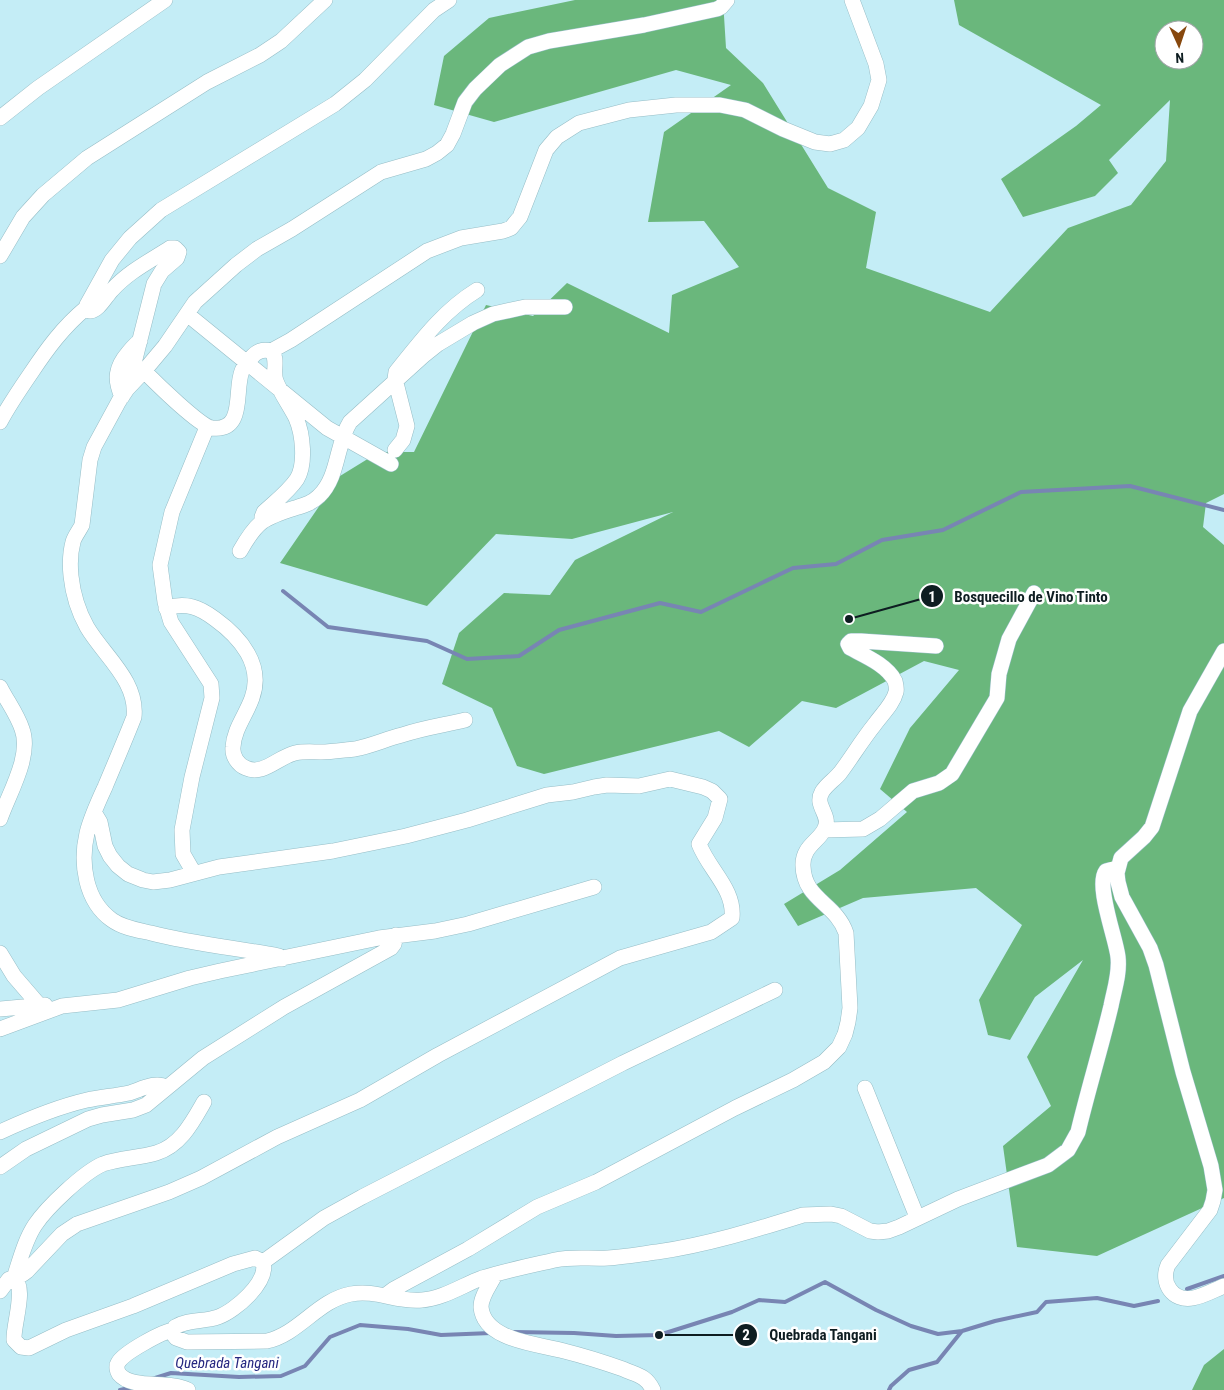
<svg xmlns="http://www.w3.org/2000/svg" width="1224" height="1390" font-family="'Roboto Condensed',sans-serif">
  <rect width="100%" height="100%" fill="#c4edf6"/>
  <!-- forest -->
  <path fill="#6ab77c" fill-rule="evenodd" d="M575 0H723L726 48 763 83 828 188 876 212 866 268 990 312 1068 228 1131 205 1166 161 1170 100 1109 160 1118 173 1095 196 1023 217 1001 179 1076 126 1101 105 959 25 954 0H1224V494L1206 503 1203 527 1224 545V1198L1097 1256 1017 1247 1003 1146 1051 1106 1027 1057 1083 960 1035 997 1010 1040 988 1035 979 1000 1022 925 976 888 863 898 798 926 784 904 840 870 907 812 880 789 910 728 959 670 924 661 836 708 802 701 749 747 719 731 544 774 517 766 492 708 442 684 459 633 504 593 550 595 575 560 673 512 572 539 496 534 427 606 280 563 340 476 379 452H414L486 305 533 316 567 283 669 333 672 295 739 267 704 221 648 222 664 132 731 85 676 70 494 122 434 105 444 56 489 18ZM1164 30H1194V60H1164Z
    M1224 1349V1390H1192L1204 1365Z"/>
  <g fill="none" stroke-linecap="round" stroke-linejoin="round">
    <!-- stream -->
    <path stroke="#7885b3" stroke-width="4" d="M283 591 328 627 427 641 467 659 519 656 559 630 660 603 701 612 793 568 836 564 882 540 943 530 1021 492 1130 486 1224 510
      M1187 1289 1224 1276
      M513 1332 574 1333 616 1336 659 1335 732 1312 759 1300 785 1302 825 1282 876 1310 911 1326 938 1334 962 1331 995 1321 1037 1312 1046 1302 1097 1298 1134 1306 1158 1301
      M152 1379 171 1373 239 1377 281 1376 305 1366 330 1337 360 1325 408 1329 441 1335 491 1333
      M120 1390 133 1387
      M889 1390 891 1386 909 1370 937 1362 962 1331"/>
    <!-- minor casing -->
    <g stroke="#96bdc6" stroke-width="16">
      <path id="minor" d="M0 118 38 88 165 0
        M0 256 23 217 43 195 87 158 207 82 260 55 281 41 325 0
        M187 314 327 428 391 464
        M144 371C156 383 200 426 212 428 246 432 234 390 242 371 244 366 247 362 251 358 257 351 262 349 271 351L291 340 427 251 461 238 503 231 511 228 520 217 546 150 557 137 579 123 629 110 676 105H720L745 110 783 129 815 142 830 144 844 140 858 128 871 106 879 80 876 64 852 0
        M132 384 131 375 154 284 162 271 177 258 179 252 175 248H170C150 261 128 272 112 290 105 297 99 310 90 311L86 308 87 305 112 260 130 238 161 210 335 104 365 80 434 10 449 0
        M122 397C114 379 116 367 128 353 132 348 135 344 140 341
        M0 422C9 405 20 389 31 373 47 349 63 327 86 308
        M395 450 403 440 407 426 395 379 396 372C421 341 443 311 477 290
        M262 517 264 512C275 502 288 492 297 479 306 464 303 434 296 418 290 406 281 394 276 381 272 371 279 359 271 351
        M240 551C257 521 263 518 295 508 305 505 312 503 319 496 339 477 336 444 350 422L423 356 438 344 473 323 493 314 525 307H565
        M166 608C186 602 199 607 215 619 240 637 264 665 252 698 246 715 234 729 233 747 232 756 238 765 246 768 263 776 278 757 295 753 304 751 312 752 321 752 332 752 344 750 355 749 371 746 386 739 402 735 422 728 444 725 465 720
        M1224 651 1190 711 1152 827 1144 837 1121 858 1117 873 1118 882 1122 897 1150 948 1156 965 1183 1072 1211 1166 1215 1190 1213 1201 1210 1210 1168 1265C1160 1283 1173 1302 1193 1298 1204 1296 1214 1290 1224 1286
        M0 687C7 701 17 714 22 729 32 756 9 793 0 819
        M824 830 863 829 880 819 913 791 939 783 952 774 997 698 999 674 1009 639 1034 593
        M194 873 183 854 182 830 192 777 212 698 211 684 171 622 165 602 160 565 172 512 207 427
        M0 953 14 976 39 1005
        M282 959 279 956C237 948 193 944 151 933 138 930 123 928 112 920 85 901 80 863 87 833 91 817 98 802 105 787 115 763 125 740 134 717 138 681 104 656 87 627 78 611 73 595 71 576 70 566 70 553 73 542 74 537 79 531 82 525L90 460 94 447 119 401 127 389 144 371 165 346 195 302 236 265 257 249 292 229 381 172 426 159 437 153 447 145 453 134 465 102 475 89 500 65 528 47 549 41 644 25 717 9 721 7 727 0
        M0 1009 45 1005
        M0 1029 62 1006 118 1000 190 978 220 971 379 938 435 931 468 924 594 887
        M865 1088 917 1217
        M0 1132C28 1119 57 1107 87 1100 101 1097 115 1096 129 1093 140 1090 155 1081 166 1087
        M0 1167 26 1149 88 1119 102 1115 133 1110 146 1105 203 1058 284 1007 391 948 394 944 396 935
        M263 1262 324 1218 362 1197 623 1063 775 990
        M16 1272 23 1274 27 1271 62 1234 77 1224 169 1192 201 1178 277 1137 360 1100 438 1055 620 958 711 932 732 918C735 889 709 870 699 844L715 818 720 799 712 791 703 787 670 779 639 786 607 785 594 787 573 792 547 795 467 820 406 836 333 851 219 867 170 880 153 882 143 880 128 874 118 866 110 856 105 846 100 822 94 812
        M495 1275C490 1285 481 1296 481 1307 484 1341 539 1344 564 1351 584 1356 603 1362 623 1369 636 1375 646 1375 653 1390
        M14 1278C20 1260 25 1240 35 1225 47 1207 84 1172 103 1164 120 1158 139 1158 156 1153 180 1146 192 1123 204 1102
        M0 1291 9 1279 14 1278C27 1287 13 1325 14 1340L21 1347 29 1348 66 1330 133 1306 233 1264 255 1258 263 1262C269 1282 235 1311 218 1317 204 1322 188 1319 175 1327L173 1334 176 1338 187 1342 267 1341C299 1334 318 1300 351 1294 376 1289 398 1303 422 1300 442 1299 463 1285 482 1278 504 1271 533 1265 555 1260 573 1256 590 1259 608 1258 624 1257 641 1254 657 1252 706 1245 755 1230 803 1215L831 1214 841 1216 870 1231 878 1232 888 1231 899 1227 958 1199 1048 1165 1068 1150 1078 1132C1088 1090 1101 1048 1111 1006 1114 990 1120 974 1118 957 1116 938 1095 885 1106 871L1117 868
        M386 1295 394 1289 468 1249 537 1207 596 1182 735 1108 793 1080 824 1062 839 1047 845 1034 848 1022 850 1008 846 933C836 903 804 900 803 866 802 846 820 841 825 828 831 814 814 806 822 792 826 785 834 780 840 773 852 757 862 740 875 724 882 714 893 704 896 692 897 689 896 685 895 681 887 665 865 656 850 648L848 644 851 641H861L936 646
        M174 1330C163 1331 123 1353 118 1363 116 1366 117 1371 119 1374 132 1390 169 1380 188 1390"/>
    </g>
    <!-- minor -->
    <use href="#minor" stroke="#fff" stroke-width="15"/>
  </g>
  <g text-anchor="middle" stroke-width="5" stroke-linejoin="round" paint-order="stroke">
    <!-- water labels -->
    <g font-size="15" font-style="italic" fill="#262780" stroke="#fff">
      <text x="227" y="1368">Quebrada Tangani</text>
    </g>
  </g>
  <!-- callouts -->
  <path fill="none" stroke="#0e1d21" stroke-width="2" d="M849 619L932 596M659 1335L746 1335"/>
  <g fill="#0e1d21" stroke="#fff" stroke-width="2">
    <circle cx="849" cy="619" r="5"/>
    <circle cx="659" cy="1335" r="5"/>
    <circle cx="932" cy="596" r="12"/>
    <circle cx="746" cy="1335" r="12"/>
  </g>
  <g font-size="15" text-anchor="middle" font-weight="bold" fill="#fff">
    <text x="932" y="602">1</text>
    <text x="746" y="1340">2</text>
  </g>
  <g font-size="15" text-anchor="middle" font-weight="bold" fill="#0e1d21" stroke="#fff" stroke-width="5" stroke-linejoin="round" paint-order="stroke">
    <text x="1031" y="602">Bosquecillo de Vino Tinto</text>
    <text x="823" y="1340">Quebrada Tangani</text>
  </g>
  <!-- north arrow -->
  <g transform="translate(1179 45) rotate(177)"><circle r="24" fill="#ffffff" stroke="#9fa5a6"/>
  <path d="M0-4L9 19L0 12L-9 19Z" fill="#87480e"/>
  <text y="-8" font-size="14" font-weight="bold" text-anchor="middle" fill="#0e1d21">N</text>
  </g>
</svg>
